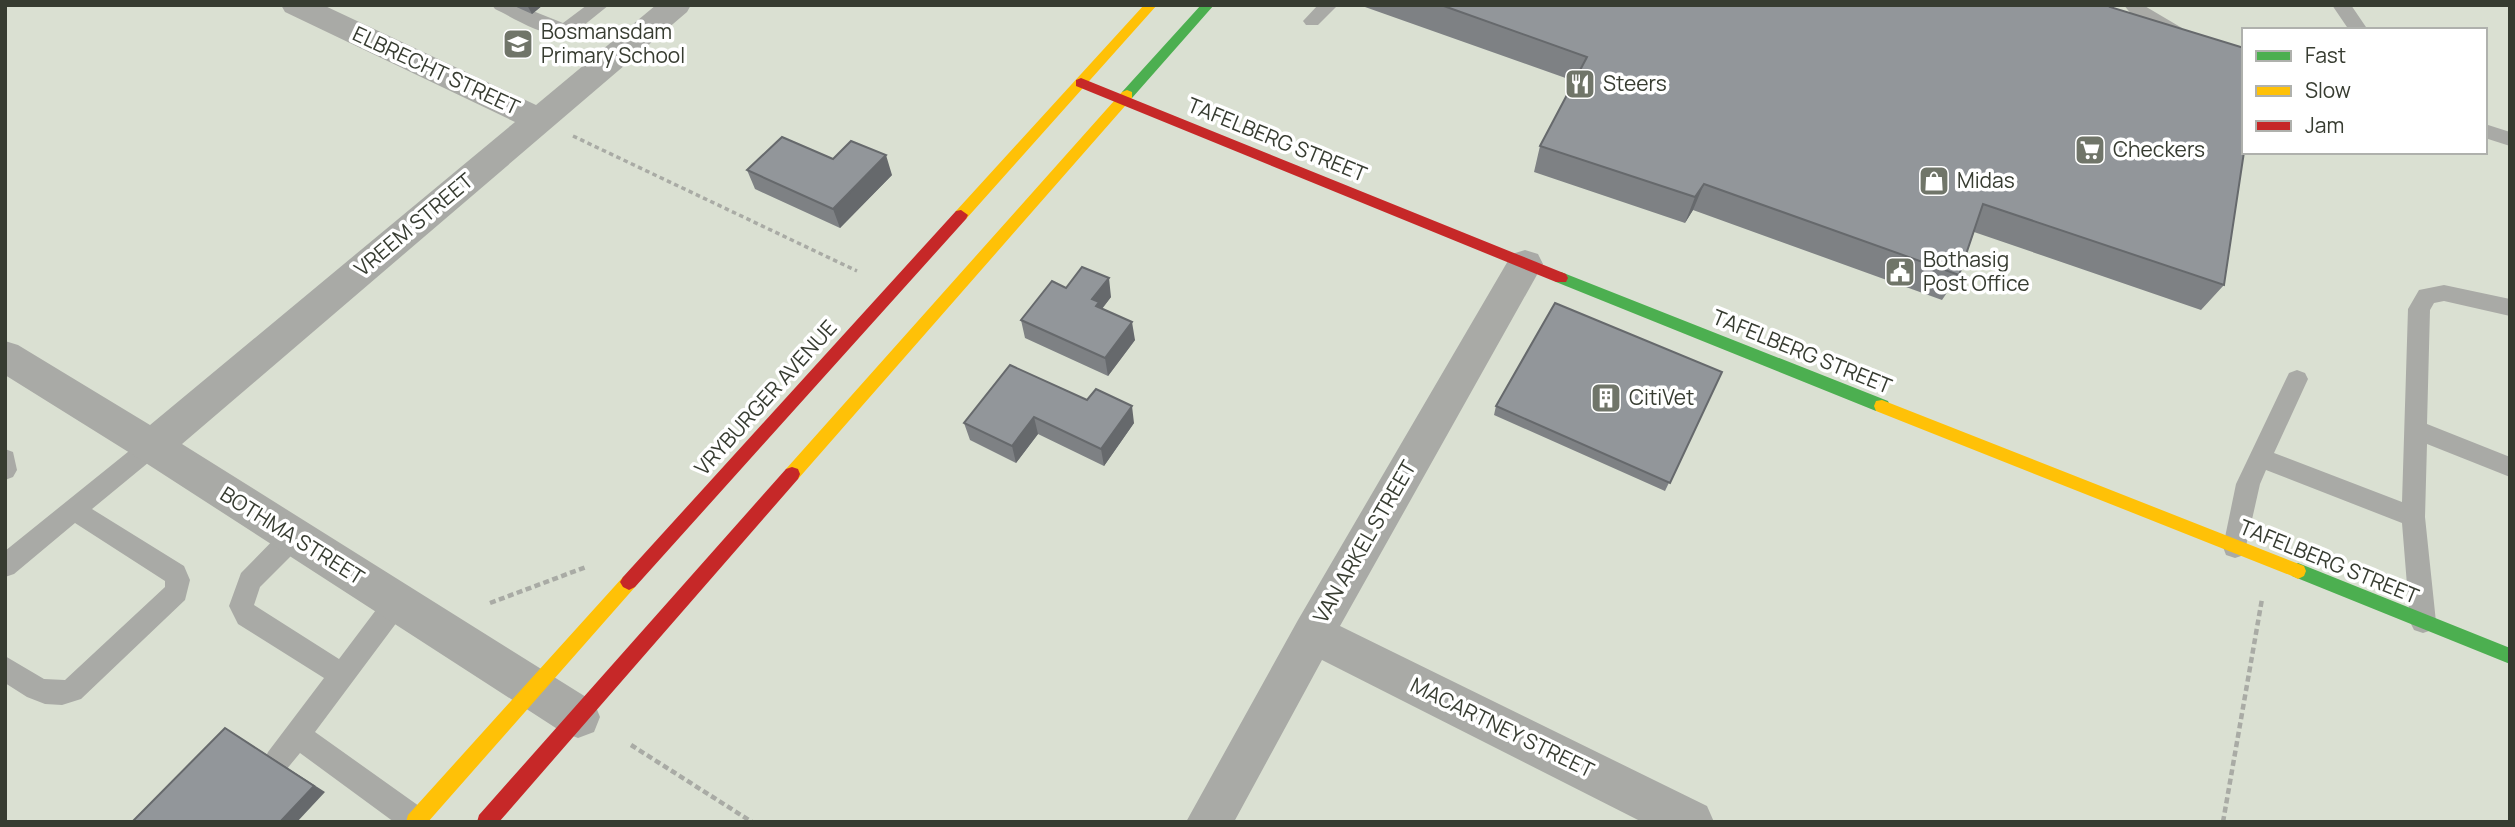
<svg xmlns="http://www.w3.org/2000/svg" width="2515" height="827" font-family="Manrope,sans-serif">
  <rect width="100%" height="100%" fill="#dae0d2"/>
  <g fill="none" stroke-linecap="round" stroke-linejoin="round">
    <!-- path-far1 -->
    <path stroke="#a9aba5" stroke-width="3.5" stroke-dasharray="4.5 3.5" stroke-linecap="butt" d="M573 136 857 271"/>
    <!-- path -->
    <path stroke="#a9aba5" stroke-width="4.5" stroke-dasharray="6 3.5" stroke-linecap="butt" d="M490 603 586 567
      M631 745 752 822
      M2223 822 2262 599"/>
    <!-- lane -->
    <path fill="#a9aaa6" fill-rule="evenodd" d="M492 5H518L563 23 587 5H609L573 34C549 41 516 19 495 9Z
      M1318 5H1338L1318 25H1306L1303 21Z
      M2124 5H2143L2182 28 2184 32 2182 36C2164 41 2134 20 2124 5Z
      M2332 5H2351L2368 30H2349Z
      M2485 124 2510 132V146L2485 138Z
      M2444 285 2510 299V316L2444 301 2434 303 2430 310 2427 424 2510 457V477L2427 444 2425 517 2436 622 2432 630 2423 633 2414 630 2410 622 2402 523 2266 470 2260 484 2244 555 2235 558 2226 555 2223 547 2236 484 2289 373 2297 370 2305 373 2308 379 2274 453 2402 502 2408 309 2419 290Z
      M152 436 160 439 164 446 160 453 92 509 184 566 190 580 185 600 81 699 62 705 45 704 27 697 5 683V656L44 679 65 680 165 587V581L75 523 14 574 5 577V551L144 439Z
      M5 449 13 452 17 470 13 477 5 480Z
      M293 526 302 529 305 537 302 545 260 587 254 605 339 659 388 594 397 591 406 594 409 602 406 610 315 732 426 811 429 822H394L300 753 286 770 277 774 268 770 264 761 268 752 324 678 238 624 229 606 241 573 284 529Z"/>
    <!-- street -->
    <path fill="#a9aaa6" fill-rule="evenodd" d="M281 5H323L536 105 656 5H691L687 12 182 444 594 702 600 717 594 732 578 738 562 732 138 458 5 375V341L18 345 150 425 515 122 285 12Z
      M1525 250 1538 254 1543 264 1340 626 1707 806 1714 822H1642L1322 660 1234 822H1186L1298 620 1512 254Z"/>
    <!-- fast -->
    <path fill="#4caf50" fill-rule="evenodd" d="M1201 5H1214L1132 98H1122V92Z
      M1561 272 1888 401 1890 406 1888 411H1876L1556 282 1554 278 1556 274Z
      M2298 563 2510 648V664L2292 576 2290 571 2292 566Z"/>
    <!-- slow -->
    <path fill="#ffc107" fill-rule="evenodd" d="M1144 5H1157L966 219H956L954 215 956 211Z
      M1127 90 1132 92V98L798 479 792 481 786 479 784 474 786 469 1122 92Z
      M1882 400 2304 566 2306 571 2304 576 2298 579 2292 576 1876 411 1874 406 1876 401Z
      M629 574 635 577 638 582 635 587 428 822H406L408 815 623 577Z"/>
    <!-- jam -->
    <path fill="#c62828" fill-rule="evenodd" d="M1081 78 1566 274 1568 278 1566 282H1556L1076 86V80Z
      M961 210 968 215 966 219 635 587 629 590 623 587 620 582 623 577 956 211Z
      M792 467 798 469 800 474 798 479 499 822H477L479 815 786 469Z"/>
  </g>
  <!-- wall -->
  <path fill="#7e8184" d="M512 5H543L532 14Z
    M1365 5H2111L2224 285 2201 310 1974 232 1959 275 1942 300 1693 210 1685 223 1534 172 1540 146 1574 81 1365 7Z
    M833 159 892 175 840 228 755 189 747 170Z
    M1066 288 1111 297 1102 309 1135 340 1108 376 1025 338 1021 320Z
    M1010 365 1134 423 1104 466 1038 434 1016 463 970 440 964 423Z
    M1722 372 1665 491 1494 415 1496 406Z"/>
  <!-- shaded-wall -->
  <path fill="#66696c" d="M527 5H543L532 14Z
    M886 155 892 175 840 228 833 209Z
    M1704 184 1693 210 1685 223 1695 197Z
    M1109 278 1111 297 1100 311 1099 324 1092 299Z
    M1132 322 1135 340 1108 376 1105 358Z
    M1132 406 1134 423 1104 466 1101 449Z
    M1034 417 1038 434 1016 463 1012 446Z
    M225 728 236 735 325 792 297 822H280Z"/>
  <!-- building -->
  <path fill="#92969a" stroke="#66696c" stroke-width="2" d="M1441 5H2111L2110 7 2244 48V152L2224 285 1983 204 1959 275 1704 184 1695 197 1540 146 1587 57Z
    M782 137 833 159 851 141 886 155 833 209 747 170Z
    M1082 267 1109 278 1092 299 1099 302 1096 306 1132 322 1105 358 1021 320 1052 281 1066 288Z
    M1555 303 1722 372 1670 483 1496 406Z
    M1010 365 1087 400 1096 389 1132 406 1101 449 1034 417 1012 446 964 423Z
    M225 728 314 786 280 822H132Z"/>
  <!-- icons -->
  <defs>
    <g id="school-square" transform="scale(1.575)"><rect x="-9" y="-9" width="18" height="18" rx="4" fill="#707569" stroke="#fff"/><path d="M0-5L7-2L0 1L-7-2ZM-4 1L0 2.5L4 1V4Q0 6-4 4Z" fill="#fff"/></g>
    <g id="restaurant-square" transform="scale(1.575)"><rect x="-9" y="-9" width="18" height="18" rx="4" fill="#707569" stroke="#fff"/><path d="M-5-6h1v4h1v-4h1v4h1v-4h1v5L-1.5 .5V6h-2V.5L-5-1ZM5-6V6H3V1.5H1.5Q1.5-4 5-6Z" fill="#fff"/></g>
    <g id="supermarket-square" transform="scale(1.575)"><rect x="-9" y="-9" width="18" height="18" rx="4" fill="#707569" stroke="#fff"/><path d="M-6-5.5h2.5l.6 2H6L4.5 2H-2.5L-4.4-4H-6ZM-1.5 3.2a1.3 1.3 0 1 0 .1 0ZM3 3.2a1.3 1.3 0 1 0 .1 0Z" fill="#fff"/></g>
    <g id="shop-square" transform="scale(1.575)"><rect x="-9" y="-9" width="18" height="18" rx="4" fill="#707569" stroke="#fff"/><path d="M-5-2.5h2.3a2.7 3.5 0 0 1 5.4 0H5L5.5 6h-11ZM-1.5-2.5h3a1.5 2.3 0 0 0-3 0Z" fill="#fff"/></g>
    <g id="civic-square" transform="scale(1.575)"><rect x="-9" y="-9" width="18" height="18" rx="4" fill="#707569" stroke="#fff"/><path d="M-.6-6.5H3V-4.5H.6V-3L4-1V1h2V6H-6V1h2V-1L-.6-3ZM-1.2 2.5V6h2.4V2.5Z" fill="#fff"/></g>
    <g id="building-square" transform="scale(1.575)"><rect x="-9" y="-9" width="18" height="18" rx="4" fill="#707569" stroke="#fff"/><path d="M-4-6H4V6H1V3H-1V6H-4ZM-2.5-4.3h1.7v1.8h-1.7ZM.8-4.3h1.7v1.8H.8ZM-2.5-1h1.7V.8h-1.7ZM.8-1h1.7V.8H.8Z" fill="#fff"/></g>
  </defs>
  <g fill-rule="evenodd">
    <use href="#school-square" x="518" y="44"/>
    <use href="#restaurant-square" x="1580" y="84"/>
    <use href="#supermarket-square" x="2090" y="150"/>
    <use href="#shop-square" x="1934" y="181"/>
    <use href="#civic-square" x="1900" y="272"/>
    <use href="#building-square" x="1606" y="398"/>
  </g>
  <g text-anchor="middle" stroke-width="7" stroke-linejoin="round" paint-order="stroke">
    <!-- poi labels -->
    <g font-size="21" fill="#373c31" stroke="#fff" text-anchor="start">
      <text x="541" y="39">Bosmansdam<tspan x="541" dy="24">Primary School</tspan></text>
      <text x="1603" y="91">Steers</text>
      <text x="2113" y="157">Checkers</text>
      <text x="1957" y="188">Midas</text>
      <text x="1923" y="267">Bothasig<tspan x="1923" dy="24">Post Office</tspan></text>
      <text x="1629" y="405">CitiVet</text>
    </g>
    <!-- street labels -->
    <g font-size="21" fill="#373c31" stroke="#fff">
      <text transform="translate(436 71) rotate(25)" y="7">ELBRECHT STREET</text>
      <text transform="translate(1277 140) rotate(22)" y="7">TAFELBERG STREET</text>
      <text transform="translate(414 225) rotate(-40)" y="7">VREEM STREET</text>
      <text transform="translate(1802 352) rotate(22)" y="7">TAFELBERG STREET</text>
      <text transform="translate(766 398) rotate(-48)" y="7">VRYBURGER AVENUE</text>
      <text transform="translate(292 536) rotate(32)" y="7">BOTHMA STREET</text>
      <text transform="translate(1365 542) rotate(-60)" y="7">VAN ARKEL STREET</text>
      <text transform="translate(2329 562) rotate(22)" y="7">TAFELBERG STREET</text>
      <text transform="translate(1502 728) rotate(26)" y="7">MACARTNEY STREET</text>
    </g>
  </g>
  <!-- border -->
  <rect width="2515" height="827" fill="none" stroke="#373c31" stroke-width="14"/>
  <!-- legend -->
  <rect x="2242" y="28" width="245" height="126" fill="#ffffff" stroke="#afb1ad" stroke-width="2"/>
  <rect x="2256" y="51" width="35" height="10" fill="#4caf50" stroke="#afb1ad" stroke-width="2"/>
  <text x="2305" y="63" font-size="21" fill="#373c31">Fast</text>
  <rect x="2256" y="86" width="35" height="10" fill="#ffc107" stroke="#afb1ad" stroke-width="2"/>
  <text x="2305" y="98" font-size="21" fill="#373c31">Slow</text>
  <rect x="2256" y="121" width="35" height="10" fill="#c62828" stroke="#afb1ad" stroke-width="2"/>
  <text x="2305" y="133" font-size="21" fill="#373c31">Jam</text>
</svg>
